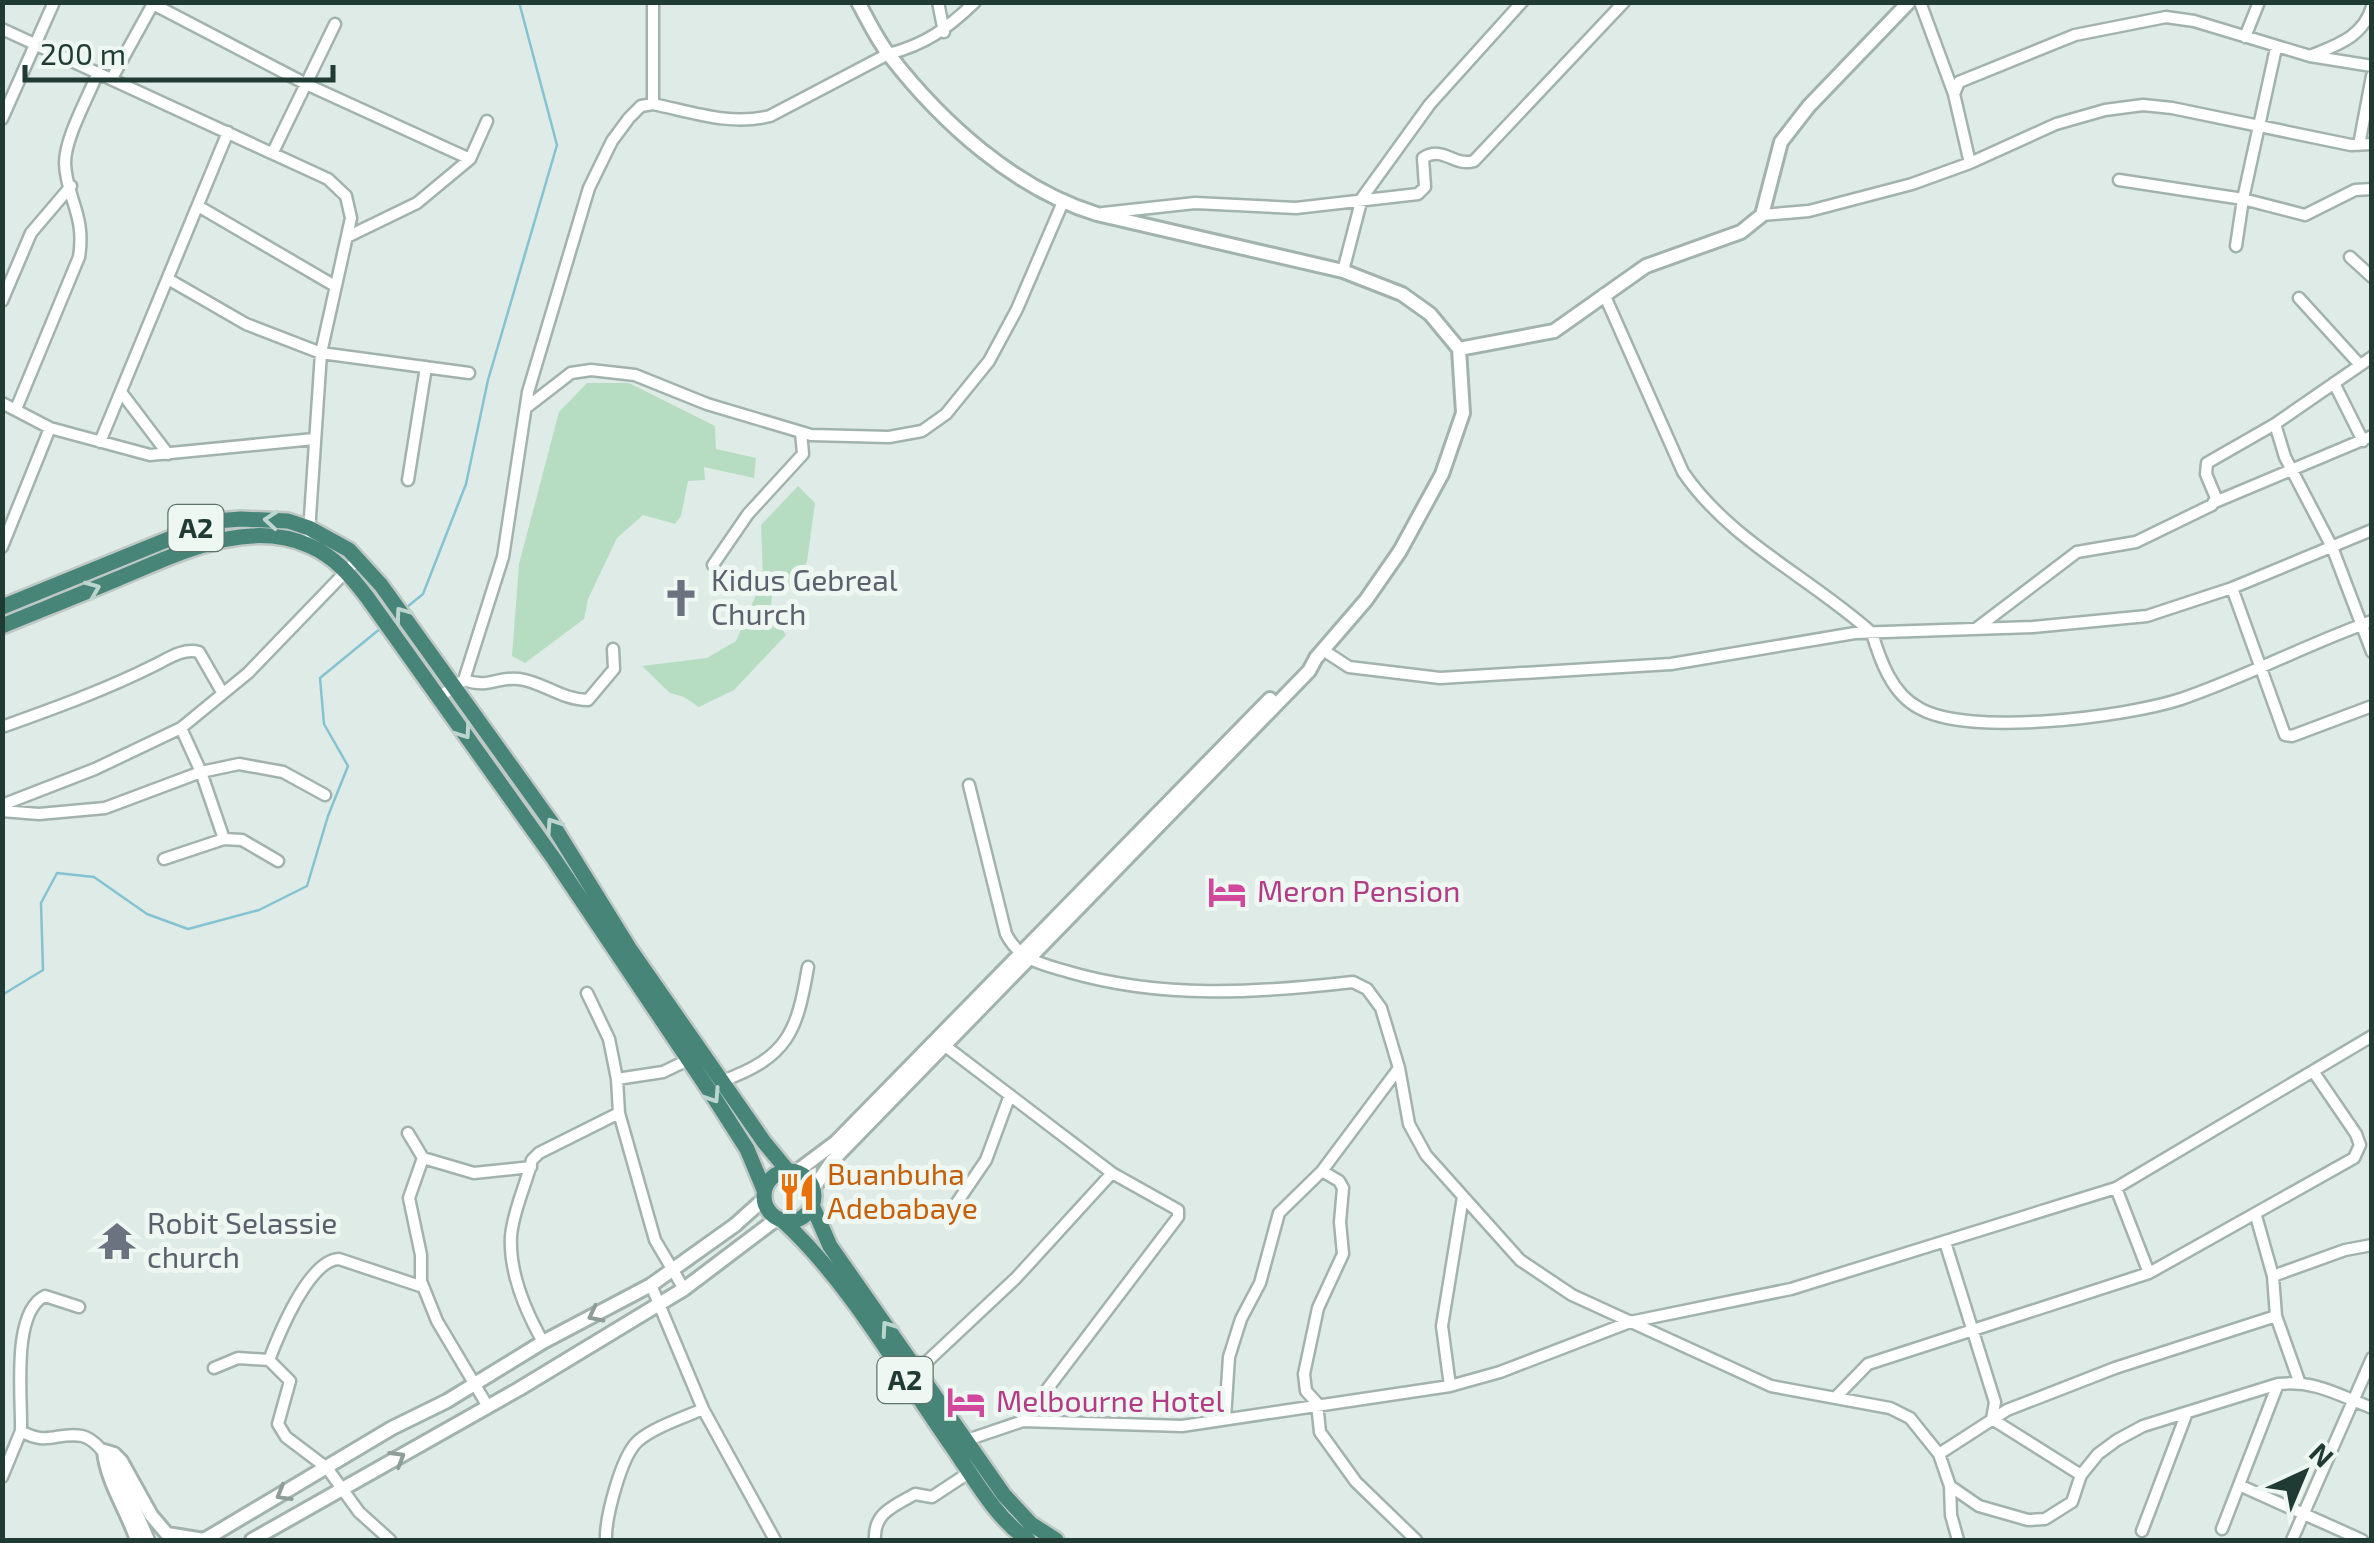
<svg xmlns="http://www.w3.org/2000/svg" width="2374" height="1543" font-family="'Exo 2',sans-serif">
  <rect width="100%" height="100%" fill="#dfebe6"/>
  <!-- green -->
  <path fill="#b6ddc2" d="M587 383H629L715 426 716 449 756 458 754 478 704 467 705 480 688 481 681 516 675 524 643 515 617 538 588 599 584 619 525 663 512 656 519 564 559 412Z
    M798 486 815 503 807 562 789 587 773 588 770 612 786 635 734 690 699 707 684 697 670 693 642 666 707 658 736 641 763 579 761 525Z"/>
  <g fill="none" stroke-linecap="round" stroke-linejoin="round">
    <!-- stream -->
    <path stroke="#84c3d2" stroke-width="2.5" d="M407 607 423 594 466 484 488 380 557 145 519 2
      M2 995 43 970 41 903 57 873 94 877 147 914 188 929 259 910 307 886 328 816 348 766 324 724 320 678 381 628"/>
    <!-- minor casing -->
    <g stroke="#a2b3ad" stroke-width="15">
      <path id="minor" d="M938 2 944 32
        M1920 2 1954 94 1970 163
        M153 4 308 85 470 159
        M2 29 328 179 346 196 351 218 321 353 309 532
        M2245 37 2259 2
        M2310 56C2337 45 2363 37 2372 7
        M112 78 154 2
        M1954 94 1959 82 2075 35 2166 17 2194 21 2310 56 2372 66
        M653 104V2
        M2 119 54 2
        M2359 145 2372 76
        M273 152 335 24
        M2119 180 2243 199 2305 215 2355 190 2372 189
        M198 206 335 286
        M1103 213 1195 203 1296 208 1418 194 1425 187 1423 158C1443 145 1454 167 1474 161L1624 2
        M1762 215 1809 211 1912 184 1970 163 2056 124 2105 110 2143 105 2172 108 2351 145 2372 144
        M347 237 417 203 470 159 487 121
        M2236 246 2243 199 2276 48
        M2350 257 2372 277
        M1343 271 1362 198 1430 104 1522 2
        M168 279 246 324 321 353 469 373
        M1604 294 1683 472C1730 541 1811 578 1872 633 1880 660 1892 694 1919 708 1968 737 2126 717 2181 699 2246 677 2307 644 2372 621
        M2299 298 2360 365
        M2 301 31 233 71 186
        M2372 357 2275 424 2285 457 2332 547 2372 652
        M2334 383 2363 441
        M121 392 168 454
        M2 403 50 428 150 455 314 439
        M527 407 571 373 591 370 635 375 707 404 811 435 889 437 922 431 946 414 989 361 1017 309 1063 202
        M16 409 79 257C86 214 66 198 65 163 65 137 89 96 98 72
        M100 442 228 132
        M408 480 426 367
        M2215 502 2372 436
        M2 547 50 428
        M713 565 748 514 803 454 801 432
        M2232 588 2285 735 2292 736 2372 706
        M1977 628 2077 552 2136 542 2212 505 2216 498 2206 474 2207 463 2275 424
        M1323 650 1349 667 1440 678 1671 664 1855 633 2033 627 2147 616 2232 588 2372 530
        M464 680C490 689 497 676 519 679 543 682 562 700 588 700L614 669 613 649
        M439 697 464 680 503 557 528 392 589 188 612 141 629 118 641 106 653 104C692 112 730 126 770 116L888 54C925 45 948 28 975 2
        M2 727C55 708 105 690 155 665 169 658 183 648 199 652L222 692
        M181 728 201 772 224 839
        M969 785 1006 934C1020 961 1042 964 1069 972 1162 999 1257 993 1353 982L1367 989 1381 1008 1399 1068 1409 1124 1426 1155 1520 1260 1572 1295 1771 1386 1890 1408 1910 1418 1939 1454 1950 1486 1951 1515 1958 1540
        M2 805 95 769 181 728 248 673 358 559
        M2 811 39 814 105 808 201 772 239 764 283 772 325 795
        M164 859 224 839 242 840 278 861
        M587 993 609 1039 617 1079 619 1113 655 1240 684 1289
        M940 1042 1112 1173 1178 1210V1217L1023 1421
        M617 1079 663 1072 688 1060
        M722 1081C788 1057 797 1032 808 967
        M408 1133 423 1158 409 1198 421 1255V1281L437 1321 487 1405
        M423 1158 474 1173 531 1167
        M1322 1171 1399 1068
        M2116 1188 2149 1273
        M956 1204 986 1160 1010 1095
        M2256 1216 2273 1276 2276 1316 2299 1381
        M1945 1242 1995 1402 1992 1419 2081 1475
        M2273 1276 2345 1250 2372 1245
        M651 1285 703 1409 775 1540
        M79 1307 45 1296C11 1312 22 1398 21 1431 48 1447 58 1431 82 1436 110 1442 138 1515 149 1540
        M543 1342C526 1312 509 1272 511 1236 513 1211 526 1185 532 1160L539 1153 619 1113
        M214 1368 238 1358 269 1360
        M918 1370 1016 1278 1112 1173
        M1450 1386 1442 1326 1463 1197
        M1835 1398 1868 1364 2149 1273 2354 1158 2360 1145 2356 1134 2313 1071
        M1225 1418 1229 1357 1241 1319 1260 1283 1279 1213 1322 1171 1339 1181 1343 1188 1340 1222 1343 1254 1318 1308 1304 1374 1306 1391 1317 1403 1320 1432 1356 1482 1416 1540
        M961 1442 1023 1421 1182 1426 1450 1386 1500 1372 1630 1322 1791 1289 2116 1188 2372 1036
        M1939 1454 2007 1410 2115 1368 2276 1316
        M2 1477 21 1431
        M2239 1485 2362 1540
        M1950 1486 1979 1506 2028 1520 2045 1519 2072 1502 2081 1475 2098 1454 2117 1440 2143 1426 2278 1384C2315 1380 2338 1395 2372 1408
        M2222 1529 2278 1384
        M2142 1531 2186 1415
        M390 1540 359 1512 327 1468 286 1437 278 1424 290 1381 269 1360C279 1334 309 1260 339 1259L423 1287
        M606 1540C605 1519 621 1456 638 1441 654 1427 683 1418 703 1409
        M875 1540C873 1513 894 1506 915 1494L932 1497 970 1472
        M2292 1540 2372 1358"/>
    </g>
    <!-- tertiary casing -->
    <g stroke="#a2b3ad" stroke-width="18">
      <path id="tertiary" d="M1459 349 1554 331 1646 266 1741 232 1762 215 1781 142 1809 106 1909 2
        M796 1172 836 1142 1270 699
        M813 1189 832 1161 1309 671 1316 658 1366 600 1400 551 1442 474 1463 413 1459 349 1430 314 1402 294 1343 271 1097 214C1015 189 942 123 890 56 877 40 868 20 858 2
        M137 1540C127 1510 107 1482 104 1451L114 1454 121 1461 151 1515 167 1534 204 1540
        M204 1540 392 1428 447 1401 543 1342 651 1285 735 1225 764 1199
        M252 1540 519 1389 684 1289 778 1218"/>
    </g>
    <!-- trunk casing -->
    <g stroke="#c0c8c6" stroke-width="20">
      <path id="trunk" d="M2 607 191 530 216 521 241 519 288 521 309 528 349 550 381 585 551 822 629 948 764 1142 788 1171
        M2 626C41 610 79 595 117 579 176 555 246 517 310 546 335 557 350 575 367 597L554 859 715 1099 747 1149 764 1190
        M764 1196a25 25 0 1 1 50 0a25 25 0 1 1-50 0Z
        M812 1205 830 1246 1004 1495 1031 1524 1056 1540
        M782 1220C850 1282 902 1376 956 1452 976 1482 998 1520 1028 1540"/>
    </g>
    <!-- minor -->
    <use href="#minor" stroke="#fff" stroke-width="10"/>
    <!-- tertiary -->
    <use href="#tertiary" stroke="#fff" stroke-width="12"/>
    <!-- trunk -->
    <use href="#trunk" stroke="#468578" stroke-width="15"/>
  </g>
  <!-- one-way arrows -->
  <defs><path id="oneway-chevron" d="M-2-3.5L2.5 0L-2 3.5" fill="none" stroke-width="1.6" stroke-linecap="round" stroke-linejoin="round" transform="scale(2.5)"/></defs>
  <g stroke="#bcd5ce">
    <use href="#oneway-chevron" transform="translate(271 520) rotate(-175)"/>
    <use href="#oneway-chevron" transform="translate(93 589) rotate(-22)"/>
    <use href="#oneway-chevron" transform="translate(402 614) rotate(-126)"/>
    <use href="#oneway-chevron" transform="translate(464 732) rotate(55)"/>
    <use href="#oneway-chevron" transform="translate(553 825) rotate(-124)"/>
    <use href="#oneway-chevron" transform="translate(713 1096) rotate(57)"/>
    <use href="#oneway-chevron" transform="translate(888 1328) rotate(-125)"/>
  </g>
  <g stroke="#8f9d9a">
    <use href="#oneway-chevron" transform="translate(595 1315) rotate(153)"/>
    <use href="#oneway-chevron" transform="translate(398 1458) rotate(-31)"/>
    <use href="#oneway-chevron" transform="translate(283 1494) rotate(150)"/>
  </g>
  <!-- icons -->
  <defs>
    <g id="church-bare" transform="scale(3)"><path d="M-1.2-6h2.4v3.5h3.3v2.4h-3.3V6h-2.4V-.1h-3.3v-2.4h3.3Z" fill="#6b7280" stroke="#eff7f3" stroke-width="2.5" paint-order="stroke"/></g>
    <g id="hotel-bare" transform="scale(3)"><path d="M-6-4.5h1.5V1H6V5H4.5V3h-9V5H-6ZM-4 0a1.8 1.8 0 1 1 3.6 0ZM.5 0V-2.5h3Q6-2.5 6 0Z" fill="#d1479c" stroke="#eff7f3" stroke-width="2.5" paint-order="stroke"/></g>
    <g id="restaurant-bare" transform="scale(3)"><path d="M-5-6h1v4h1v-4h1v4h1v-4h1v5L-1.5 .5V6h-2V.5L-5-1ZM5-6V6H3V1.5H1.5Q1.5-4 5-6Z" fill="#e8710a" stroke="#eff7f3" stroke-width="2.5" paint-order="stroke"/></g>
    <g id="temple-bare" transform="scale(3)"><path d="M0-6L5-2H3V0L6.5 2.5H4V6H1.5V3h-3V6H-4V2.5H-6.5L-3 0V-2H-5Z" fill="#6b7280" stroke="#eff7f3" stroke-width="2.5" paint-order="stroke"/></g>
  </defs>
  <g fill-rule="evenodd">
    <use href="#church-bare" x="681" y="598"/>
    <use href="#hotel-bare" x="1227" y="892"/>
    <use href="#restaurant-bare" x="797" y="1192"/>
    <use href="#temple-bare" x="117" y="1241"/>
    <use href="#hotel-bare" x="966" y="1402"/>
  </g>
  <g text-anchor="middle" stroke-width="10" stroke-linejoin="round" paint-order="stroke">
    <!-- shield labels -->
    <g fill="#eff7f3" stroke="#5d736d" stroke-width="2.5">
      <rect x="168.5" y="505" width="55" height="46" rx="8"/>
      <rect x="877.5" y="1357" width="55" height="46" rx="8"/>
    </g>
    <g font-size="28" font-weight="bold" fill="#1f3b34">
      <text x="196" y="538">A2</text>
      <text x="905" y="1390">A2</text>
    </g>
    <!-- worship labels -->
    <g font-size="30" fill="#5b616d" stroke="#eff7f3" text-anchor="start">
      <text x="711" y="591">Kidus Gebreal<tspan x="711" dy="34">Church</tspan></text>
      <text x="147" y="1234">Robit Selassie<tspan x="147" dy="34">church</tspan></text>
    </g>
    <!-- hotel labels -->
    <g font-size="30" fill="#b23c85" stroke="#eff7f3" text-anchor="start">
      <text x="1257" y="902">Meron Pension</text>
      <text x="996" y="1412">Melbourne Hotel</text>
    </g>
    <!-- food labels -->
    <g font-size="30" fill="#c56008" stroke="#eff7f3" text-anchor="start">
      <text x="827" y="1185">Buanbuha<tspan x="827" dy="34">Adebabaye</tspan></text>
    </g>
  </g>
  <!-- border -->
  <rect width="2374" height="1543" fill="none" stroke="#1f3b34" stroke-width="10"/>
  <!-- north arrow -->
  <g transform="translate(2304 1473) rotate(44)" stroke="#eff7f3" stroke-width="8" paint-order="stroke">
  <path d="M0-8L18 38L0 25L-18 38Z" fill="#1f3b34"/>
  <text y="-15" font-size="28" font-weight="bold" text-anchor="middle" fill="#1f3b34">N</text>
  </g>
  <!-- scale -->
  <path d="M25 65v15h308v-15" fill="none" stroke="#1f3b34" stroke-width="5"/>
  <text x="40" y="65" font-size="30" fill="#1f3b34" stroke="#eff7f3" stroke-width="8" paint-order="stroke">200 m</text>
</svg>
